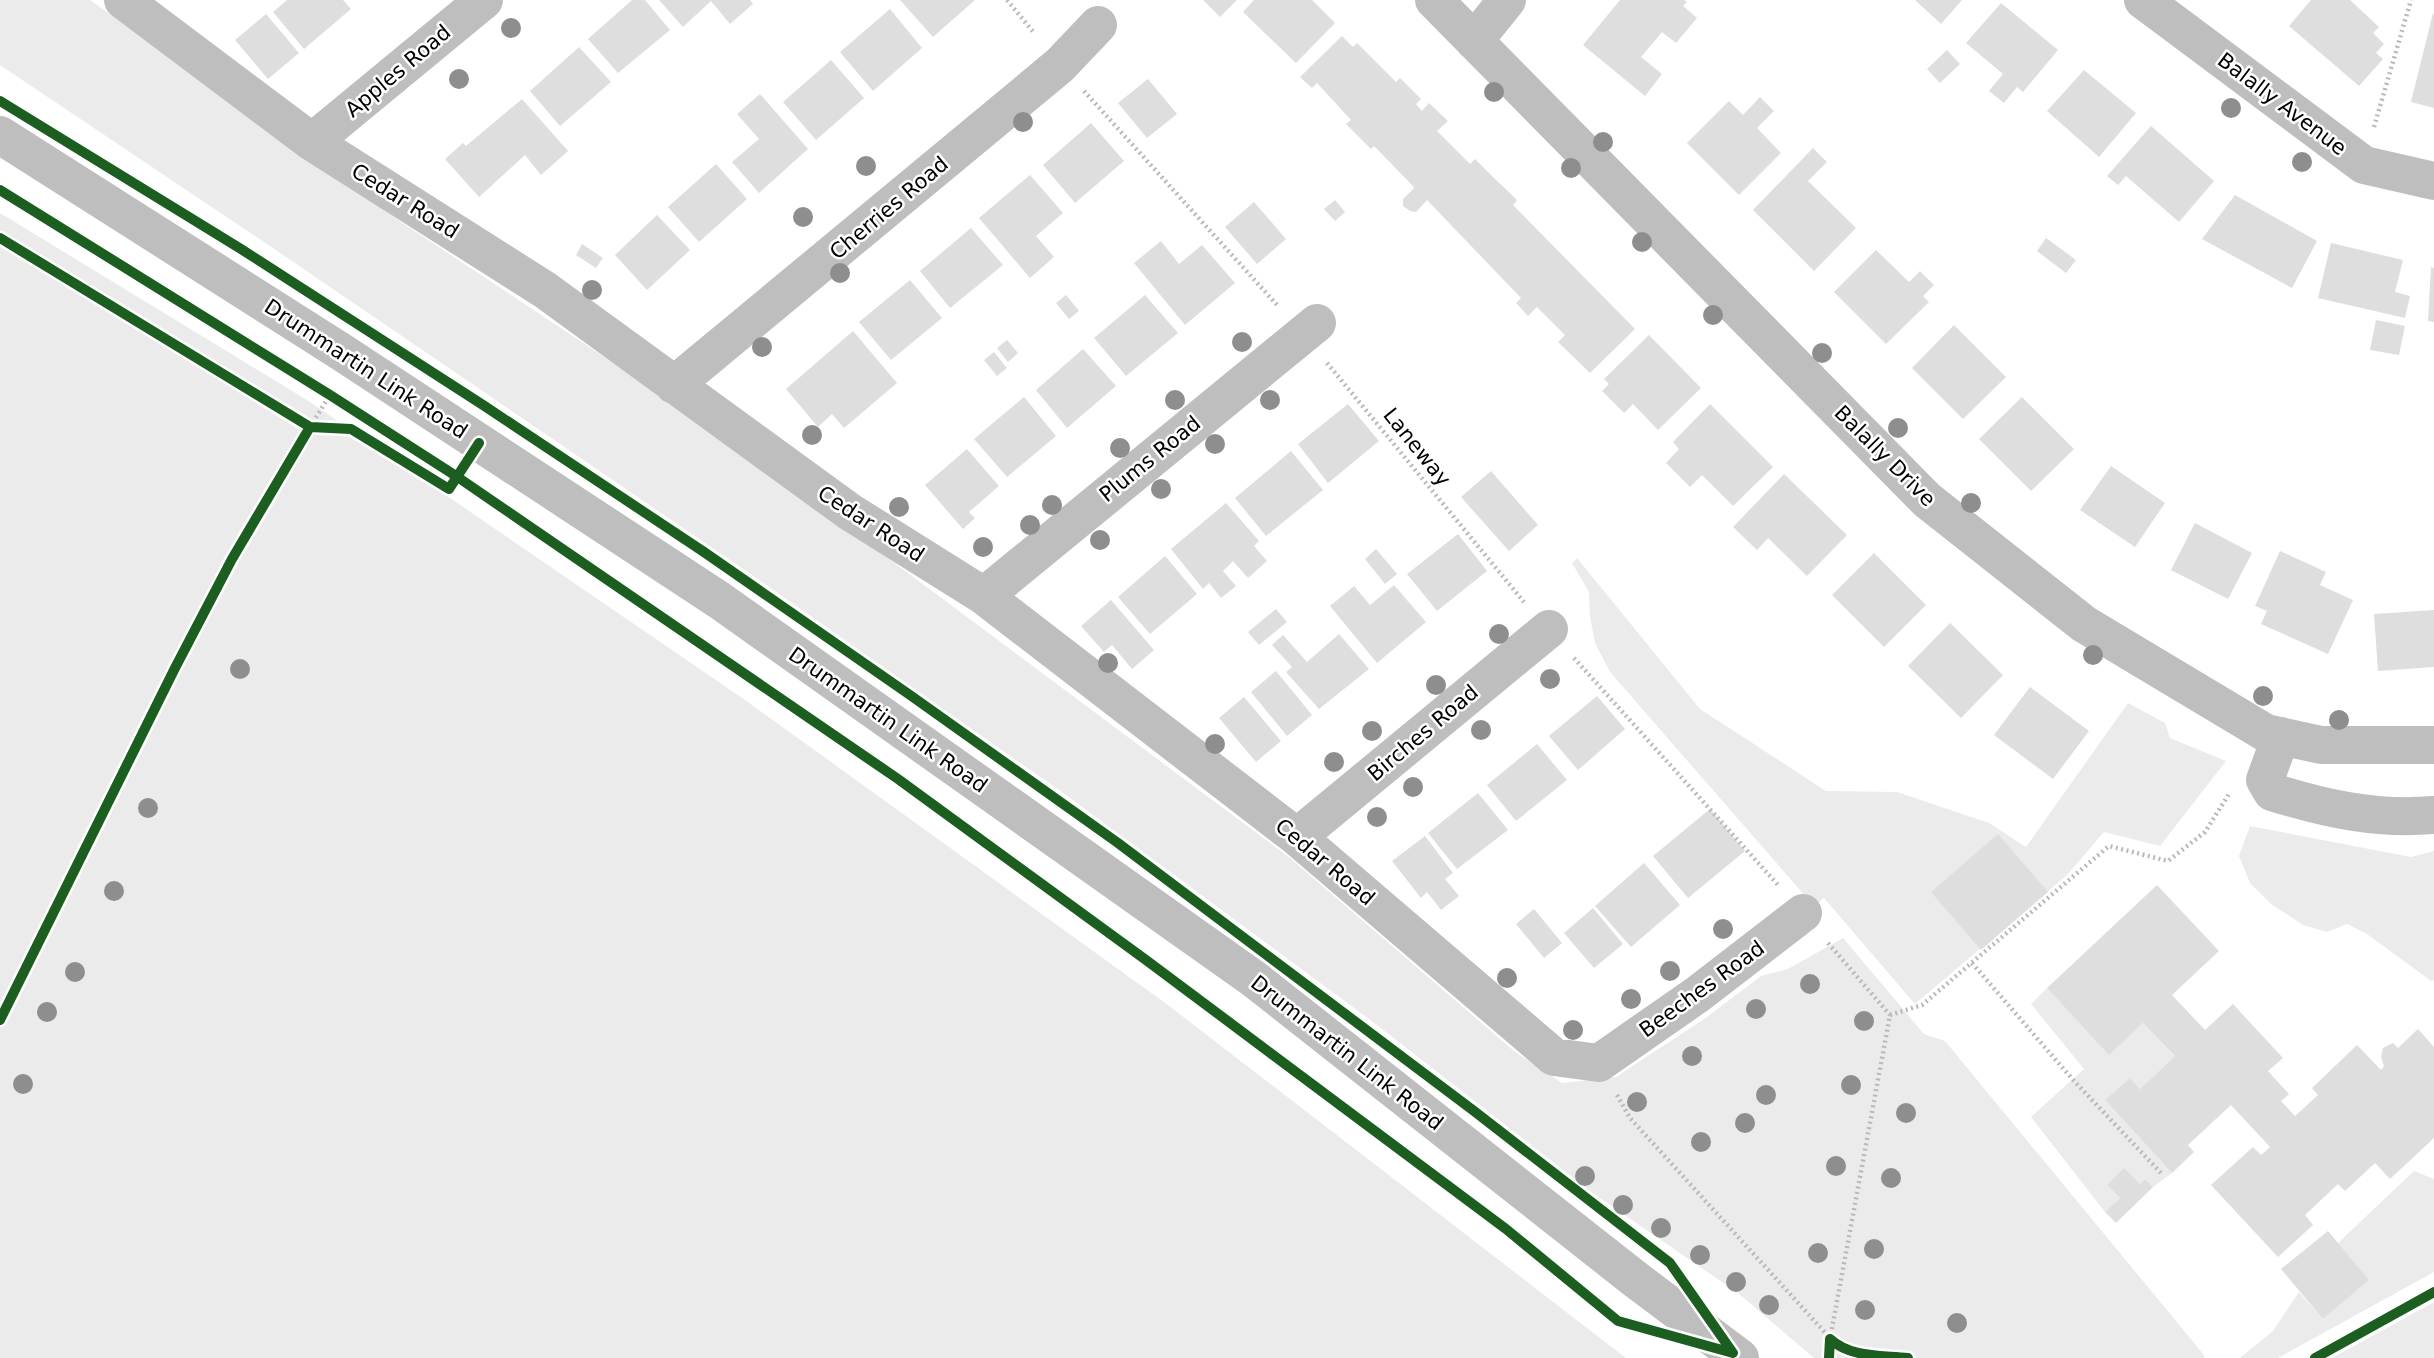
<svg xmlns="http://www.w3.org/2000/svg" width="2434" height="1358" font-family="'DejaVu Sans',sans-serif">
  <rect width="100%" height="100%" fill="#fff"/>
  <!-- green -->
  <path fill="#ebebeb" d="M0 0H90L401 222 731 441 1290 858 1514 1051 1562 1083 1616 1077 1707 1017 1761 976 1788 969 1843 938 1924 1034 1945 1041 2204 1355V1358H1814L1738 1293 1594 1194 1373 1022 1066 795 749 573 267 244 0 65Z
    M0 213 307 400 745 700 1168 1005 1626 1358H0Z
    M1577 558 1700 709 1826 791 1897 792 1989 823 2026 847 2128 703 2165 723 2170 738 2226 761 2160 846 2104 832 2067 875 1915 1004 1824 898 1814 906 1610 672 1595 643 1590 617 1589 592 1572 563Z
    M2250 826 2411 857 2434 851V980L2431 981 2367 934 2347 924 2327 932 2303 925 2271 904 2250 883 2239 856Z
    M2047 988 2109 1054 2143 1023 2175 1056 2140 1089 2130 1078 2105 1100 2172 1173 2153 1187 2145 1179 2140 1184 2124 1169 2107 1185 2120 1198 2105 1212 2031 1117 2084 1069 2031 1004Z
    M2414 1171 2434 1179V1272L2278 1358H2240L2273 1331 2299 1292 2323 1319 2368 1280 2338 1243Z
    M2434 1302V1358H2332Z"/>
  <!-- building -->
  <path fill="#dedede" d="M287 0H343L351 9 304 49 273 12Z
    M632 0H645L670 30 618 73 588 39Z
    M659 0H750L753 4 730 24 711 1 683 27Z
    M900 0H975L933 37Z
    M1203 0H1237L1220 17Z
    M1254 0H1312L1335 23 1296 63 1243 12Z
    M1620 0H1684L1687 2 1683 6 1697 18 1676 43 1662 32 1641 57 1662 74 1645 96 1583 45Z
    M1915 0H1962L1941 24Z
    M2311 0H2350L2379 27 2373 33 2384 44 2376 53 2383 59 2359 86 2289 26Z
    M2001 3 2058 50 2023 92 2017 87 2004 103 1989 91 2003 74 1966 43Z
    M890 9 922 48 873 91 840 52Z
    M2433 13 2434 14V108L2411 102Z
    M266 14 299 53 268 79 235 40Z
    M1342 36 1353 47 1357 43 1396 82 1400 78 1421 99 1416 104 1422 111 1429 103 1448 121 1437 131 1470 164 1475 159 1492 176 1517 200 1513 205 1635 329 1590 373 1558 342 1565 335 1537 307 1528 316 1516 303 1521 298 1427 200 1416 212 1410 211 1403 206V199L1414 188 1412 185 1374 146 1371 149 1346 124 1351 120 1317 83 1312 88 1300 77Z
    M579 47 611 82 560 126 530 91Z
    M1947 50 1960 64 1940 83 1927 69Z
    M831 60 864 98 816 140 783 102Z
    M2084 70 2136 113 2099 157 2047 111Z
    M1148 79 1177 114 1147 138 1118 103Z
    M760 94 808 149 759 193 732 162 759 139 737 114Z
    M1760 97 1774 111 1757 128 1781 153 1739 195 1687 143 1729 101 1743 115Z
    M522 99 568 151 541 175 525 155 479 197 445 159 463 143 466 146Z
    M1091 123 1124 161 1075 203 1043 165Z
    M2151 126 2214 181 2179 222 2126 176 2118 185 2107 176Z
    M1813 148 1827 162 1808 181 1856 228 1814 271 1753 210Z
    M716 164 747 199 699 242 668 207Z
    M1030 175 1063 213 1036 236 1054 257 1030 278 979 218Z
    M2235 195 2317 241 2292 288 2202 239Z
    M1335 200 1345 212 1335 221 1324 209Z
    M1254 202 1286 239 1257 264 1225 227Z
    M657 215 690 250 647 290 615 255Z
    M971 228 1003 265 950 308 920 271Z
    M2046 238 2076 260 2066 273 2037 251Z
    M1161 241 1179 264 1202 245 1235 283 1185 325 1134 263Z
    M2331 243 2403 260 2395 292 2410 296 2405 318 2318 298Z
    M582 244 603 258 596 268 576 255Z
    M1876 250 1909 282 1920 271 1934 285 1923 296 1929 302 1886 344 1834 292Z
    M2431 267 2434 268V322L2428 321Z
    M910 280 942 318 891 360 859 322Z
    M1066 295 1079 311 1069 319 1056 303Z
    M1145 295 1178 333 1126 376 1094 338Z
    M2376 320 2405 326 2399 355 2370 350Z
    M1954 325 2006 377 1963 419 1912 368Z
    M853 331 897 383 844 428 832 414 818 427 786 389Z
    M1649 335 1701 388 1658 430 1633 404 1624 413 1602 391 1609 384 1604 379Z
    M1007 340 1018 353 1008 362 997 348Z
    M1083 349 1116 386 1067 428 1036 390Z
    M994 352 1007 368 997 376 984 360Z
    M1024 397 1056 436 1007 477 974 439Z
    M2022 397 2074 449 2031 491 1979 439Z
    M1348 404 1379 441 1328 483 1298 444Z
    M1710 404 1773 467 1733 506 1702 475 1690 487 1666 463 1679 449 1673 442Z
    M967 449 999 486 969 512 975 518 963 529 925 485Z
    M1291 451 1323 490 1266 536 1235 498Z
    M2111 466 2165 503 2135 547 2080 510Z
    M1491 471 1538 525 1509 551 1461 497Z
    M1784 474 1847 535 1807 576 1768 538 1757 550 1733 527Z
    M1226 503 1259 541 1254 546 1267 561 1248 578 1233 561 1223 571 1236 586 1221 598 1209 583 1203 589 1171 549Z
    M2195 523 2252 553 2228 599 2171 570Z
    M1458 534 1487 571 1437 611 1407 574Z
    M1376 549 1397 574 1385 584 1365 559Z
    M2280 551 2326 572 2320 585 2353 600 2328 654 2261 624 2267 611 2255 606Z
    M1874 553 1926 605 1884 647 1832 595Z
    M1165 556 1197 594 1150 634 1118 597Z
    M1394 585 1426 622 1377 663 1330 606 1354 586 1370 605Z
    M1111 600 1154 650 1132 669 1112 645 1104 652 1081 626Z
    M1276 609 1287 622 1259 645 1248 632Z
    M2434 610V667L2378 671 2374 614Z
    M1950 623 2003 675 1961 718 1908 666Z
    M1339 634 1369 669 1319 709 1286 672 1292 667 1272 645 1283 635 1307 662Z
    M1276 671 1312 715 1287 736 1251 692Z
    M2030 687 2089 731 2053 779 1994 735Z
    M1597 696 1625 729 1578 770 1549 736Z
    M1244 697 1281 741 1256 762 1219 718Z
    M1537 744 1567 780 1516 821 1487 785Z
    M1478 793 1508 830 1457 869 1428 833Z
    M1710 809 1745 851 1688 898 1653 856Z
    M1998 834 2048 892 1981 950 1931 892Z
    M1425 836 1453 873 1445 879 1459 896 1441 910 1427 892 1421 898 1392 861Z
    M1644 863 1680 905 1631 947 1595 906Z
    M2157 885 2219 951 2172 995 2205 1030 2233 1004 2283 1058 2268 1071 2289 1094 2281 1101 2295 1116 2318 1095 2312 1088 2357 1045 2381 1070 2384 1066 2381 1057 2383 1048 2393 1043 2398 1048 2418 1029 2434 1047V1138L2390 1179 2375 1163 2345 1191 2338 1184 2305 1215 2313 1225 2278 1257 2211 1185 2253 1147 2261 1155 2270 1147 2231 1105 2188 1145 2194 1152 2172 1173 2105 1100 2130 1078 2140 1089 2175 1056 2143 1023 2109 1055 2047 988Z
    M1593 908 1623 944 1594 968 1564 933Z
    M1534 909 1562 943 1544 958 1516 924Z
    M2124 1168 2140 1184 2145 1179 2153 1187 2116 1223 2105 1212 2120 1198 2107 1185Z
    M2328 1231 2369 1280 2323 1319 2281 1269Z"/>
  <g fill="none" stroke-linecap="round" stroke-linejoin="round">
    <!-- path -->
    <path stroke="#b9b9b9" stroke-width="4.5" stroke-dasharray="2 3.5" stroke-linecap="butt" d="M1007 0 1035 34
      M1084 91 1278 306
      M2374 127 2411 0
      M1327 363 1524 602
      M310 427 330 395
      M1574 658 1779 886
      M1828 943 1890 1015 1830 1339
      M1972 963 2074 1081 2163 1175
      M1890 1015 1922 1005 2109 846 2168 861 2205 832 2229 794
      M1617 1095 1630 1118 1830 1338"/>
    <!-- minor -->
    <path stroke="#bebebe" stroke-width="38" d="M123 0 312 142 545 290 850 512 984 596 1297 837 1554 1057 1599 1063 1698 994 1803 913
      M1434 0 1927 500 2084 624 2266 733 2321 745H2434
      M2143 0 2364 165 2434 181
      M1474 41 1507 0
      M312 142 484 0
      M674 385 1060 65 1098 25
      M984 596 1317 323
      M2281 736 2265 780 2272 792C2327 809 2377 820 2434 815
      M1297 837 1549 629"/>
    <!-- major -->
    <path stroke="#bebebe" stroke-width="38" d="M0 135 343 353 719 600 1254 979 1635 1279 1740 1358"/>
    <!-- cycleway casing -->
    <g stroke="#fff" stroke-width="15">
      <path id="cycleway" d="M0 101 241 249 483 405 704 552 910 695 1118 843 1474 1111 1670 1263 1733 1353 1618 1321 1506 1229 1146 960 898 779 456 476 330 395 0 190
        M0 238 310 427
        M0 1020 175 668 232 559 310 427 351 429 449 489 479 443
        M1829 1358 1830 1339C1851 1358 1881 1355 1908 1358
        M2315 1358 2434 1292"/>
    </g>
    <!-- cycleway -->
    <use href="#cycleway" stroke="#1b5e20" stroke-width="10"/>
  </g>
  <!-- trees -->
  <g fill="#8e8e8e">
    <circle cx="511" cy="28" r="10"/>
    <circle cx="459" cy="79" r="10"/>
    <circle cx="1494" cy="92" r="10"/>
    <circle cx="2231" cy="108" r="10"/>
    <circle cx="1023" cy="122" r="10"/>
    <circle cx="1603" cy="142" r="10"/>
    <circle cx="2302" cy="162" r="10"/>
    <circle cx="866" cy="166" r="10"/>
    <circle cx="1571" cy="168" r="10"/>
    <circle cx="803" cy="217" r="10"/>
    <circle cx="1642" cy="242" r="10"/>
    <circle cx="840" cy="273" r="10"/>
    <circle cx="592" cy="290" r="10"/>
    <circle cx="1713" cy="315" r="10"/>
    <circle cx="1242" cy="342" r="10"/>
    <circle cx="762" cy="347" r="10"/>
    <circle cx="1822" cy="353" r="10"/>
    <circle cx="1175" cy="400" r="10"/>
    <circle cx="1270" cy="400" r="10"/>
    <circle cx="1898" cy="428" r="10"/>
    <circle cx="812" cy="435" r="10"/>
    <circle cx="1215" cy="444" r="10"/>
    <circle cx="1120" cy="448" r="10"/>
    <circle cx="1161" cy="489" r="10"/>
    <circle cx="1971" cy="503" r="10"/>
    <circle cx="1052" cy="505" r="10"/>
    <circle cx="899" cy="507" r="10"/>
    <circle cx="1030" cy="525" r="10"/>
    <circle cx="1100" cy="540" r="10"/>
    <circle cx="983" cy="547" r="10"/>
    <circle cx="1499" cy="634" r="10"/>
    <circle cx="2093" cy="655" r="10"/>
    <circle cx="1108" cy="663" r="10"/>
    <circle cx="240" cy="669" r="10"/>
    <circle cx="1550" cy="679" r="10"/>
    <circle cx="1436" cy="685" r="10"/>
    <circle cx="2263" cy="696" r="10"/>
    <circle cx="2339" cy="720" r="10"/>
    <circle cx="1481" cy="730" r="10"/>
    <circle cx="1372" cy="731" r="10"/>
    <circle cx="1215" cy="744" r="10"/>
    <circle cx="1334" cy="762" r="10"/>
    <circle cx="1413" cy="787" r="10"/>
    <circle cx="148" cy="808" r="10"/>
    <circle cx="1377" cy="817" r="10"/>
    <circle cx="114" cy="891" r="10"/>
    <circle cx="1723" cy="929" r="10"/>
    <circle cx="1670" cy="971" r="10"/>
    <circle cx="75" cy="972" r="10"/>
    <circle cx="1507" cy="978" r="10"/>
    <circle cx="1810" cy="984" r="10"/>
    <circle cx="1631" cy="999" r="10"/>
    <circle cx="1756" cy="1009" r="10"/>
    <circle cx="47" cy="1012" r="10"/>
    <circle cx="1864" cy="1021" r="10"/>
    <circle cx="1573" cy="1030" r="10"/>
    <circle cx="1692" cy="1056" r="10"/>
    <circle cx="23" cy="1084" r="10"/>
    <circle cx="1851" cy="1085" r="10"/>
    <circle cx="1766" cy="1095" r="10"/>
    <circle cx="1637" cy="1102" r="10"/>
    <circle cx="1906" cy="1113" r="10"/>
    <circle cx="1745" cy="1123" r="10"/>
    <circle cx="1701" cy="1142" r="10"/>
    <circle cx="1836" cy="1166" r="10"/>
    <circle cx="1585" cy="1176" r="10"/>
    <circle cx="1891" cy="1178" r="10"/>
    <circle cx="1623" cy="1205" r="10"/>
    <circle cx="1661" cy="1228" r="10"/>
    <circle cx="1874" cy="1249" r="10"/>
    <circle cx="1818" cy="1253" r="10"/>
    <circle cx="1700" cy="1255" r="10"/>
    <circle cx="1736" cy="1282" r="10"/>
    <circle cx="1769" cy="1305" r="10"/>
    <circle cx="1865" cy="1310" r="10"/>
    <circle cx="1957" cy="1323" r="10"/>
  </g>
  <g text-anchor="middle" stroke-width="5" stroke-linejoin="round" paint-order="stroke">
    <!-- street labels -->
    <g font-size="21" fill="#000" stroke="#fff">
      <text transform="translate(398 71) rotate(-40)" y="7">Apples Road</text>
      <text transform="translate(2282 104) rotate(37)" y="7">Balally Avenue</text>
      <text transform="translate(405 201) rotate(32)" y="7">Cedar Road</text>
      <text transform="translate(889 208) rotate(-40)" y="7">Cherries Road</text>
      <text transform="translate(366 369) rotate(33)" y="7">Drummartin Link Road</text>
      <text transform="translate(1417 447) rotate(51)" y="7">Laneway</text>
      <text transform="translate(1885 456) rotate(45)" y="7">Balally Drive</text>
      <text transform="translate(1150 459) rotate(-39)" y="7">Plums Road</text>
      <text transform="translate(871 524) rotate(33)" y="7">Cedar Road</text>
      <text transform="translate(888 720) rotate(35)" y="7">Drummartin Link Road</text>
      <text transform="translate(1423 733) rotate(-40)" y="7">Birches Road</text>
      <text transform="translate(1325 862) rotate(40)" y="7">Cedar Road</text>
      <text transform="translate(1702 989) rotate(-36)" y="7">Beeches Road</text>
      <text transform="translate(1347 1053) rotate(38)" y="7">Drummartin Link Road</text>
    </g>
  </g>
</svg>
